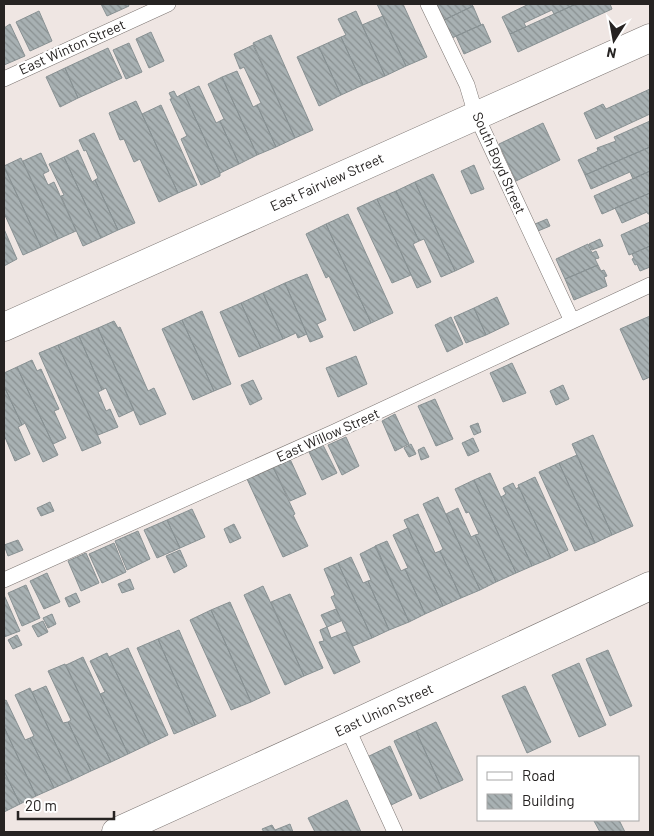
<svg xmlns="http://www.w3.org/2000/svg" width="654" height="836" font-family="Barlow,sans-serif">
  <defs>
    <pattern id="building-back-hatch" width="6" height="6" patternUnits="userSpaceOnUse" patternTransform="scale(1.25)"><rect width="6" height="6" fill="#a8b1b3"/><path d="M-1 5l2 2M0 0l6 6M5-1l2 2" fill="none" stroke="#899091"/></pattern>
  </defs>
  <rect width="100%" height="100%" fill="#efe6e3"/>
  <!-- building -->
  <path fill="url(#building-back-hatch)" stroke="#889193" d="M101 4H128L129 6 107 16Z
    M377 4H403L427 57 406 66Z
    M437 4H471L473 6 444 20Z
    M529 4H576L554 14 552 10 524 23 526 27 510 34 502 17Z
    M576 4H610L612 9 518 52 510 34Z
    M473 6 481 25 452 38 444 20Z
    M39 11 52 41 30 51 16 22Z
    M356 11 385 76 363 85 341 37 346 35 338 19Z
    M383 16 406 66 385 76 362 25Z
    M10 24 25 56 4 65V28Z
    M483 24 491 42 464 54 456 36Z
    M151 32 164 61 149 68 136 39Z
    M271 35 313 130 295 138 253 43Z
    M341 37 363 85 341 95 319 47Z
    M129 43 142 72 126 79 113 50Z
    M253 45 295 138 276 147 257 105 261 103 244 67 240 69 234 54Z
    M319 47 341 95 319 106 297 57Z
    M108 48 122 78 78 98 65 68Z
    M65 68 78 98 60 107 46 77Z
    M237 71 253 107 257 105 276 147 257 155 222 77Z
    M222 77 257 155 239 164 220 121 224 119 208 84Z
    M199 86 216 123 220 121 239 164 220 173 184 93Z
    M650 89V114L596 139 584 113 603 104 606 109Z
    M174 91 177 97 184 93 220 173V176L201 185 181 139 187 136 170 99H172L169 93Z
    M136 101 178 193 159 202 140 159 134 162 124 139 120 140 109 113Z
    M161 105 197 185 178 193 142 114Z
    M650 121V147L585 175 578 160 598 151 597 148 616 141 614 137Z
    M543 123 560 160 516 181 499 144Z
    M94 133 135 223 118 230 95 180 98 178 86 150 84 151 79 140Z
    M650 147V171L633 179 630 172 591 189 585 175Z
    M78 150 92 182 95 180 118 230 101 238 64 157Z
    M41 153 49 171 43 174 48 185 54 182 76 231 58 239 23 161Z
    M64 157 101 238 83 246 61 196 64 195 49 164Z
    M21 158 58 239 41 247 4 166Z
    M474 165 484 189 471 194 461 171Z
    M4 169H5L41 247 23 255 4 213Z
    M650 171V193L602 214 594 196Z
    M433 174 474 262 455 271 415 182Z
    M415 182 455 271 441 277 424 239 419 241 396 191Z
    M396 191 419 241 413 244 431 282 417 288 377 199Z
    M650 193V214H648L647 212 622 223 615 208Z
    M377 199 411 275 392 283 357 208Z
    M348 214 393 313 371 323 326 224Z
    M547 219 550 226 538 231 535 224Z
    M650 222V246L629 255 621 235Z
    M326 224 371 323 354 331 329 276 326 278 306 234Z
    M4 229 17 259 4 266Z
    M600 239 603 246 592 250 589 244Z
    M588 244 592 253 596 251 599 258 595 259 598 265 565 279 556 259Z
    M650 246V267L640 271 637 264 635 265 632 259 634 258 632 254Z
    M598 265 601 271 604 270 607 276 604 277 607 286 574 300 565 279Z
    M307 274 326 320 317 324 323 337 310 342 285 283Z
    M285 283 307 334 298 338 296 333 283 339 263 293Z
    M263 293 283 339 261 348 241 303Z
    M497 297 509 324 486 335 474 308Z
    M241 303 261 348 239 357 220 312Z
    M474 308 486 335 466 343 454 317Z
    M202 311 231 384 214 391 182 320Z
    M650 316V377L643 380 620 329Z
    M451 317 463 344 447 352 435 325Z
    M182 320 214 391 193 400 162 329Z
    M114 321 118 328 120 327 148 391 154 388 166 414 140 425 98 328Z
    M98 328 134 410 119 417 106 388 102 390 79 336Z
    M79 336 102 390 98 392 106 411 110 409 118 427 98 435 58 345Z
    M58 345 101 443 82 451 39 353Z
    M356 356 367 384 338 397 326 368Z
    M32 360 37 371 41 369 59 409 54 411 66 438 53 444 17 367Z
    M512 363 526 393 503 402 490 373Z
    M17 367 58 455 43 462 25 423 22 425 4 386V373Z
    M253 380 262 399 250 405 241 385Z
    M563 385 569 399 556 405 550 391Z
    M4 386 22 425 18 427 30 454 15 461 4 435Z
    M435 399 453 439 436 446 418 406Z
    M395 414 409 444 395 451 382 421Z
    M478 423 481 432 474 435 470 426Z
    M593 435 633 526 612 535 572 444Z
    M346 437 359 466 342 475 328 445Z
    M473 438 479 451 468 456 462 443Z
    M411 444 416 454 409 457 404 448Z
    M323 445 337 473 322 480 309 452Z
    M424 447 429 457 421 460 418 450Z
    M577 455 612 535 595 543 559 463Z
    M290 459 306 494 290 501 273 467Z
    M559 463 595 543 575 551 539 472Z
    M273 467 295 514 293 515 308 546 283 557 247 479Z
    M490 473 532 566 516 573 474 480Z
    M535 477 568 550 551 558 518 485Z
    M474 480 516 573 496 582 475 535 479 534 469 512 466 513 455 489Z
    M513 483 516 489 519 487 551 558 532 566 501 497 506 494 503 488Z
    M438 497 480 590 461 598 440 551 443 549 423 504Z
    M50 502 54 511 41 516 37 508Z
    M458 508 471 537 475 535 496 582 480 590 446 514Z
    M192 509 205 537 180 548 167 520Z
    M418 514 435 553 440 551 461 598 443 606 404 520Z
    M167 520 180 548 157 558 144 530Z
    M234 524 241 538 230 543 224 529Z
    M408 528 443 606 425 614 405 569 408 568 393 535Z
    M138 531 150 559 127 570 115 541Z
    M18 540 23 550 8 556 4 545Z
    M387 541 401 571 405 569 425 614 409 622 375 546Z
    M114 543 126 572 102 583 89 554Z
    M376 546 409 622 389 630 368 581 371 580 360 554Z
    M180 550 187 566 174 573 166 556Z
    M86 553 99 583 81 591 68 561Z
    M351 557 363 583 368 581 389 630 372 638 338 563Z
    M338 563 372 638 353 646 331 597 335 595 324 569Z
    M47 573 60 602 44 609 30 581Z
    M130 579 134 589 122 593 118 584Z
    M26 585 40 618 22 626 8 593Z
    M263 586 304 676 285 685 244 595Z
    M76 593 80 602 69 607 65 598Z
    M290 594 323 668 304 676 271 602Z
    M4 595 20 631 4 637Z
    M230 602 270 693 251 702 211 610Z
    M336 609 341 621 327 627 321 615Z
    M211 610 251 702 231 710 190 620Z
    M52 614 56 624 48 628 43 618Z
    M43 621 48 632 38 637 32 626Z
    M327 627 331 638 346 632 360 662 334 674 319 642 324 641 320 630Z
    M179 630 216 716 195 725 158 639Z
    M17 635 22 645 13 649 8 640Z
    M158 639 195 725 174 734 137 648Z
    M128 648 168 735 149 744 109 657Z
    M608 650 632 706 610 716 586 659Z
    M107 653 149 744 128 754 100 694 105 692 90 661Z
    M83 657 128 754 111 762 66 665Z
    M579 663 606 725 579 737 552 675Z
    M65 664 111 762 91 771 68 722 71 720 48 671Z
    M46 686 63 723 68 722 91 771 72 780 32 692Z
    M525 686 551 742 527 753 502 696Z
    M30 688 72 780 54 788 30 738 34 736 15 695Z
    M6 700 25 740 30 738 54 788 36 796 4 727V701Z
    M436 722 463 780 442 789 416 731Z
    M4 727 36 796 20 804 4 771Z
    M416 731 442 789 420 799 394 741Z
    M390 746 412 795 387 807 365 758Z
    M4 771 20 804 4 812Z
    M347 800 361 832H315L308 818Z
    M597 820H619L625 832H600L594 821Z
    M290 824 293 832H264L262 829 272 825 275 830Z"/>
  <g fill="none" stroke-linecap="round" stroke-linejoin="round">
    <!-- lane casing -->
    <g stroke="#7c7572" stroke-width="16">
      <path id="lane" d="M428 4 467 85 476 115 572 321
        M4 79 168 4
        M4 580 334 432 650 285
        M347 727 395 832"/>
    </g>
    <!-- street casing -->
    <g stroke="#7c7572" stroke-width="29">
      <path id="street" d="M4 327 650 38
        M116 832 347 727 650 586"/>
    </g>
    <!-- lane -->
    <use href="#lane" stroke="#fff" stroke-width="15"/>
    <!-- street -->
    <use href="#street" stroke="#fff" stroke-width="28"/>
  </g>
  <g text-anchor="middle" stroke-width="4.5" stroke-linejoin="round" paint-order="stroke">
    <!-- street labels -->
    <g font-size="14" fill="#262322" stroke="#fff">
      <text transform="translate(72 47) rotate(-24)" y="5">East Winton Street</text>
      <text transform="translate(499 163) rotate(66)" y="5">South Boyd Street</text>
      <text transform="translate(327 182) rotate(-24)" y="5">East Fairview Street</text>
      <text transform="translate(328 435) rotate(-24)" y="5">East Willow Street</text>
      <text transform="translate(384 710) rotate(-25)" y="5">East Union Street</text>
    </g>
  </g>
  <!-- border -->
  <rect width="654" height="836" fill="none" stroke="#262322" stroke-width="10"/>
  <!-- legend -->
  <rect x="477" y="756" width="162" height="65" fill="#ffffff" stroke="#a8a7a7"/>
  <rect x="487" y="772" width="25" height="8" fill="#ffffff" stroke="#a8a7a7"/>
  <text x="522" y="781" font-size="15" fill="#262322">Road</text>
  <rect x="487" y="794" width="25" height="15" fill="url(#building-back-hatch)" stroke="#a8a7a7"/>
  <text x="522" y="806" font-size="15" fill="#262322">Building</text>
  <!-- north arrow -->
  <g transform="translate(614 40) rotate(191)" stroke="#ffffff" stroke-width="4" paint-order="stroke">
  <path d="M0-4L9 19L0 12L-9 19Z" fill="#262322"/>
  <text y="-8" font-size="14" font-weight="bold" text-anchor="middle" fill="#262322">N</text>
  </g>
  <!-- scale -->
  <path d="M18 811v8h96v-8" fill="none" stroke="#262322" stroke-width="2.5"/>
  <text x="25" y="811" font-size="15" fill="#262322" stroke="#ffffff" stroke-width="4" paint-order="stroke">20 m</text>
</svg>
